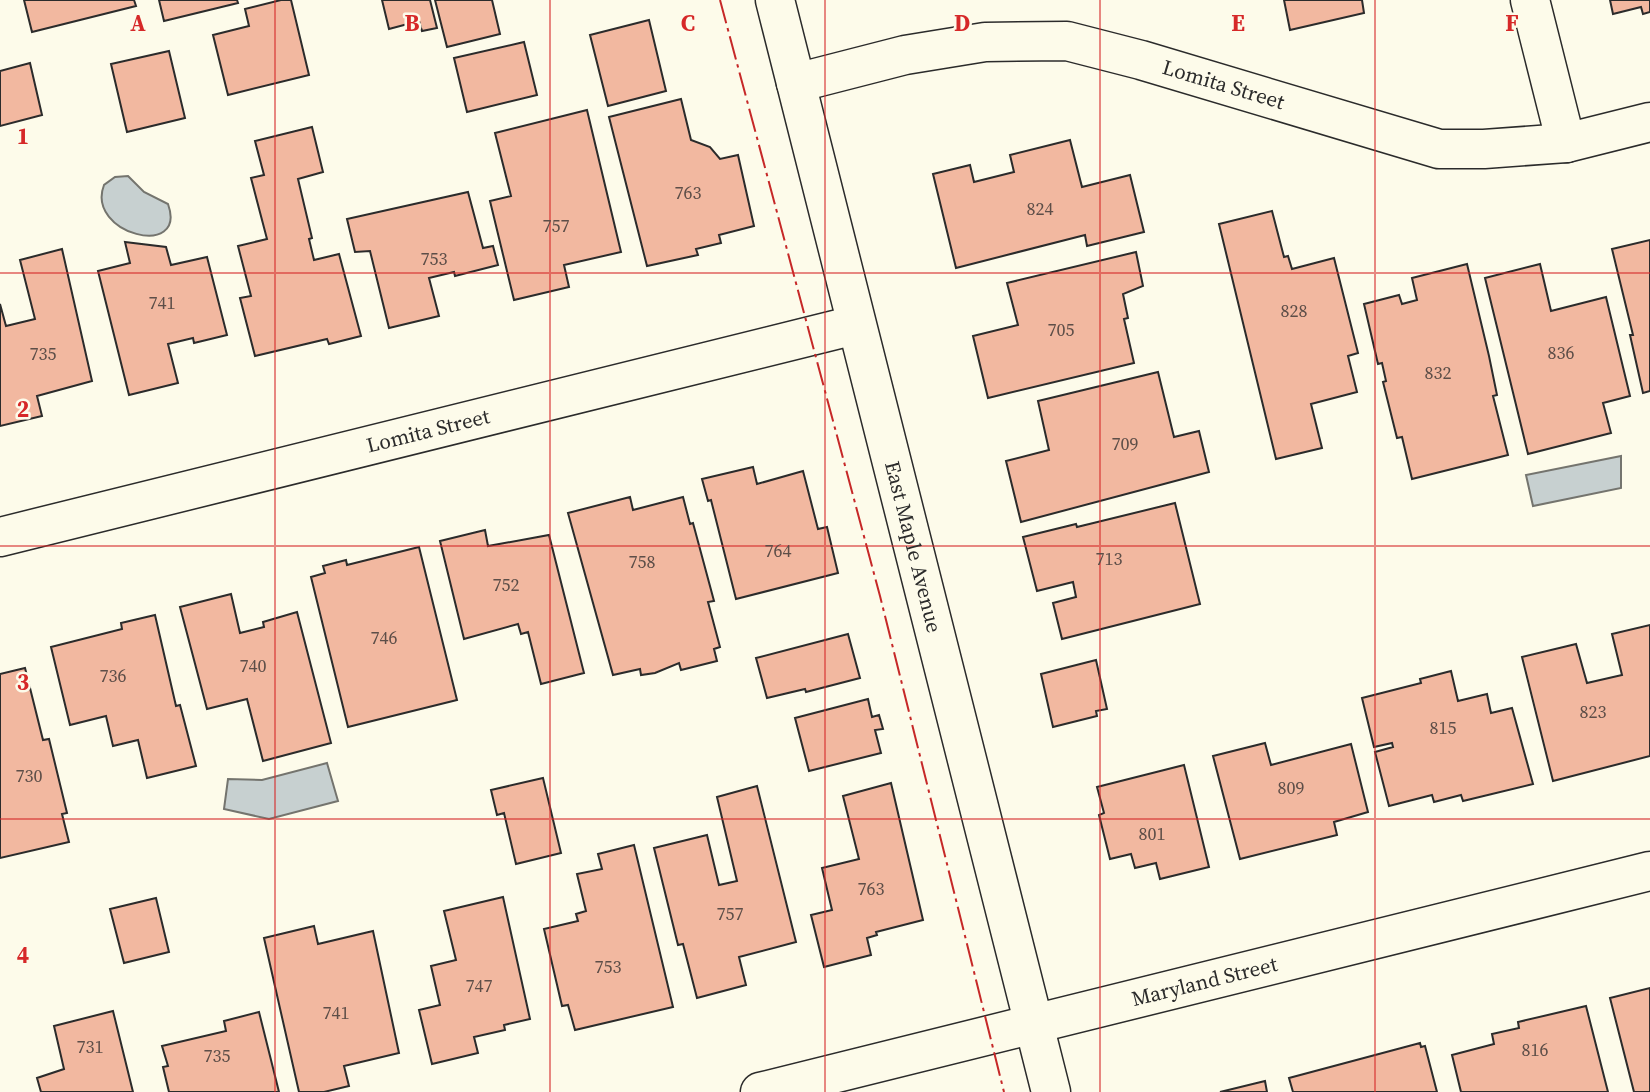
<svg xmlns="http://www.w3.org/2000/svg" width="1650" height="1092" font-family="'Source Serif 4',serif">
  <rect width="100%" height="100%" fill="#fdfbea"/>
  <!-- water -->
  <path fill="#c7d0d0" stroke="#74746e" stroke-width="2" d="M128 176 144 192 168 204C188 260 85 234 104 185L115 177Z
    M1621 456V488L1533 506 1526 475Z
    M327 763 338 801 269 819 224 809 228 779 262 780Z"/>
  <!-- building -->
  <path fill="#f2b8a0" stroke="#2b2b2b" stroke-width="2" d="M24 0H134L136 6 32 32Z
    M159 0H237L238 3 164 21Z
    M281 0H291L309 75 228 95 213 35 249 26 245 9Z
    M382 0H430L437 28 422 31 419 21 389 29Z
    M435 0H492L500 34 447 47Z
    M1284 0H1362L1364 13 1290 30Z
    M1610 0H1650V12L1643 14 1641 7 1613 14Z
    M649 20 666 91 608 106 590 35Z
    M524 42 537 95 467 112 454 58Z
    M169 51 185 118 127 132 111 64Z
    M30 63 42 115 0 126V71Z
    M681 99 691 140 710 147 720 159 738 155 754 226 719 235 721 243 696 249 698 255 647 266 609 117Z
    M587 110 621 252 564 265 569 287 514 300 490 201 511 196 495 133Z
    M312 127 323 172 298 179 312 238 309 239 314 260 339 254 361 336 329 344 327 339 255 356 240 298 251 296 238 246 267 239 251 178 264 175 255 141Z
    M1070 140 1082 187 1130 175 1144 232 1087 246 1085 235 956 268 933 174 970 165 974 182 1014 172 1010 155Z
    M468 192 483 248 493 246 498 265 455 276 454 272 429 278 439 316 389 328 370 251 355 252 347 219Z
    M1272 211 1284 257 1288 256 1292 269 1334 258 1358 353 1348 356 1357 392 1311 404 1322 448 1276 459 1219 224Z
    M1650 240V391L1643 393 1630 335H1633L1612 249Z
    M125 242 166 247 171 265 207 257 227 335 194 343 193 338 168 344 178 383 129 395 98 271 130 263Z
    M62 249 92 381 37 396 42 416 0 426V304L6 326 35 319 20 260Z
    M1136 252 1143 286 1123 294 1128 318 1124 319 1134 363 988 398 973 336 1018 325 1007 283Z
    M1467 264 1489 356 1497 395 1493 396 1508 455 1412 479 1402 437 1397 438 1383 382 1386 381 1382 363 1378 364 1364 304 1399 295 1402 304 1417 300 1412 278Z
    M1540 264 1551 311 1606 297 1630 396 1603 403 1611 433 1528 454 1485 278Z
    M1158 372 1174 437 1199 431 1209 472 1021 522 1006 461 1049 450 1038 401Z
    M753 467 757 484 803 471 818 529 827 527 838 573 736 599 711 500 708 501 702 479Z
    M630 497 633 510 683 497 690 524 693 523 714 601 708 602 720 647 714 649 717 661 681 670 679 663 655 673 641 675 640 669 613 675 568 513Z
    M1175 503 1200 604 1062 639 1053 603 1076 597 1073 582 1037 591 1023 537 1076 524 1077 527Z
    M485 530 488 546 549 535 584 673 541 684 528 632 521 634 518 624 464 639 440 541Z
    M419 547 457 700 348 727 311 577 325 573 323 566 346 560 347 565Z
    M231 594 240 633 264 627 263 622 297 612 331 743 263 761 247 699 207 709 180 607Z
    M155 615 176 706 180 705 196 766 147 778 138 740 113 746 106 716 70 725 51 647 122 629 121 623Z
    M1650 625V756L1553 781 1522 657 1576 644 1587 683 1622 675 1612 634Z
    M848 634 860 678 806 692 805 689 767 698 756 658Z
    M1096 660 1107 709 1096 711 1097 716 1053 727 1041 674Z
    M25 668 43 740 49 739 67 813 62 814 69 842 0 858V674Z
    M1451 671 1458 701 1487 694 1491 713 1512 708 1533 784 1463 801 1461 795 1434 802 1432 795 1389 806 1375 752 1393 747 1392 743 1374 747 1362 698 1421 683 1420 679Z
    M868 699 872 717 879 715 883 729 875 730 881 753 809 771 795 718Z
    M1265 743 1271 765 1351 744 1368 812 1334 822 1337 835 1240 859 1213 756Z
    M1184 765 1209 867 1160 879 1156 863 1135 868 1131 854 1110 859 1099 815 1104 813 1097 787Z
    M543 778 561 853 516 864 504 813 497 815 491 790Z
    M891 783 923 920 876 932 877 935 867 938 871 955 824 967 811 915 832 910 822 868 859 859 843 796Z
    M757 786 796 942 739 957 746 985 697 998 683 944 678 945 654 848 707 835 719 885 737 881 717 797Z
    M634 845 673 1007 575 1030 568 1005 562 1006 544 929 578 921 576 914 586 911 577 874 602 869 598 854Z
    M503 897 530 1019 504 1025 505 1030 474 1037 478 1053 432 1064 419 1010 440 1005 431 966 456 960 444 911Z
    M156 898 169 952 124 963 110 909Z
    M314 926 318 944 373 931 399 1053 344 1066 349 1086 324 1092H299L264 938Z
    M1650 988V1092H1634L1610 998Z
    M1586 1006 1608 1092H1461L1452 1055 1494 1044 1492 1034 1519 1028 1518 1022Z
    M113 1011 133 1092H41L37 1078 64 1069 54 1026Z
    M259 1012 279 1092H169L163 1067 168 1066 162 1046 226 1031 224 1021Z
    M1420 1043 1421 1047 1425 1046 1437 1092H1293L1289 1078Z
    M1265 1081 1267 1092H1220Z"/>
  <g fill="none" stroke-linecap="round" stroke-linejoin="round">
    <!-- minor casing -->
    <g stroke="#2b2b2b" stroke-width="41">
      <g id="minor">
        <path id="s1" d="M775 0 1051 1092"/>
        <path d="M1530 0 1566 143"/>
        <path id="s2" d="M796 83 905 55 985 42 1067 41 1141 60 1439 149H1484L1566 143 1650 122"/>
        <path id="s3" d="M0 537 855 325"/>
        <path id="s4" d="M760 1092 1650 871"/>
      </g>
    </g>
    <!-- minor -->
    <use href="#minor" stroke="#fdfbea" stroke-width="38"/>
    <!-- power -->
    <path stroke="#c62828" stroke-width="2" stroke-dasharray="24 5 3.5 5" stroke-linecap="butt" d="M720 0 880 596 1004 1092"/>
  </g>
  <!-- grid -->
  <path fill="none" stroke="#d62828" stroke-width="2" stroke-opacity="0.55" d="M275 0V1092M550 0V1092M825 0V1092M1100 0V1092M1375 0V1092M0 273H1650M0 546H1650M0 819H1650"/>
  <g text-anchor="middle" stroke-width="5" stroke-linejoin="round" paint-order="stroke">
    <!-- number labels -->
    <g font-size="18" fill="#5d4e48">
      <text x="688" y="199">763</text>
      <text x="1040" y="215">824</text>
      <text x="556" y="232">757</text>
      <text x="434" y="265">753</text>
      <text x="162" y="309">741</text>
      <text x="1294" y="317">828</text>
      <text x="1061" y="336">705</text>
      <text x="1561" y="359">836</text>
      <text x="43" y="360">735</text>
      <text x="1438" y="379">832</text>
      <text x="1125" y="450">709</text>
      <text x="778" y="557">764</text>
      <text x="1109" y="565">713</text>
      <text x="642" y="568">758</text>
      <text x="506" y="591">752</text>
      <text x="384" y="644">746</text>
      <text x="253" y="672">740</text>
      <text x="113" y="682">736</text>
      <text x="1593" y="718">823</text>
      <text x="1443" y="734">815</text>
      <text x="29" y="782">730</text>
      <text x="1291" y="794">809</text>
      <text x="1152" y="840">801</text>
      <text x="871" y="895">763</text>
      <text x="730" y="920">757</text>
      <text x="608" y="973">753</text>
      <text x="479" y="992">747</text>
      <text x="336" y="1019">741</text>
      <text x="90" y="1053">731</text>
      <text x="1535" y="1056">816</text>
      <text x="217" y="1062">735</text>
    </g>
    <!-- street labels -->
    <g font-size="21" fill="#2b2b2b" stroke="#fdfbea">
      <text dy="7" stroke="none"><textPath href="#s2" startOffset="438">Lomita Street</textPath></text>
      <text dy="7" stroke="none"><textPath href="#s3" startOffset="441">Lomita Street</textPath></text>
      <text dy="7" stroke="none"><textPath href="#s1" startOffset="564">East Maple Avenue</textPath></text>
      <text dy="7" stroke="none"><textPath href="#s4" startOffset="458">Maryland Street</textPath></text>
    </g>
  </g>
  <g font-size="23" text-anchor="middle" font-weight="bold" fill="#d62828" stroke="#fdfbea" stroke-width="5" stroke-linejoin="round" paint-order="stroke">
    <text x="138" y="31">A</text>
    <text x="412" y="31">B</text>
    <text x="688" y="31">C</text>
    <text x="962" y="31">D</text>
    <text x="1238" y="31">E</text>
    <text x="1512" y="31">F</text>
    <text x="23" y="144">1</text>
    <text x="23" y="417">2</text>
    <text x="23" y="690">3</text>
    <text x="23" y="963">4</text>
  </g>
</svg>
